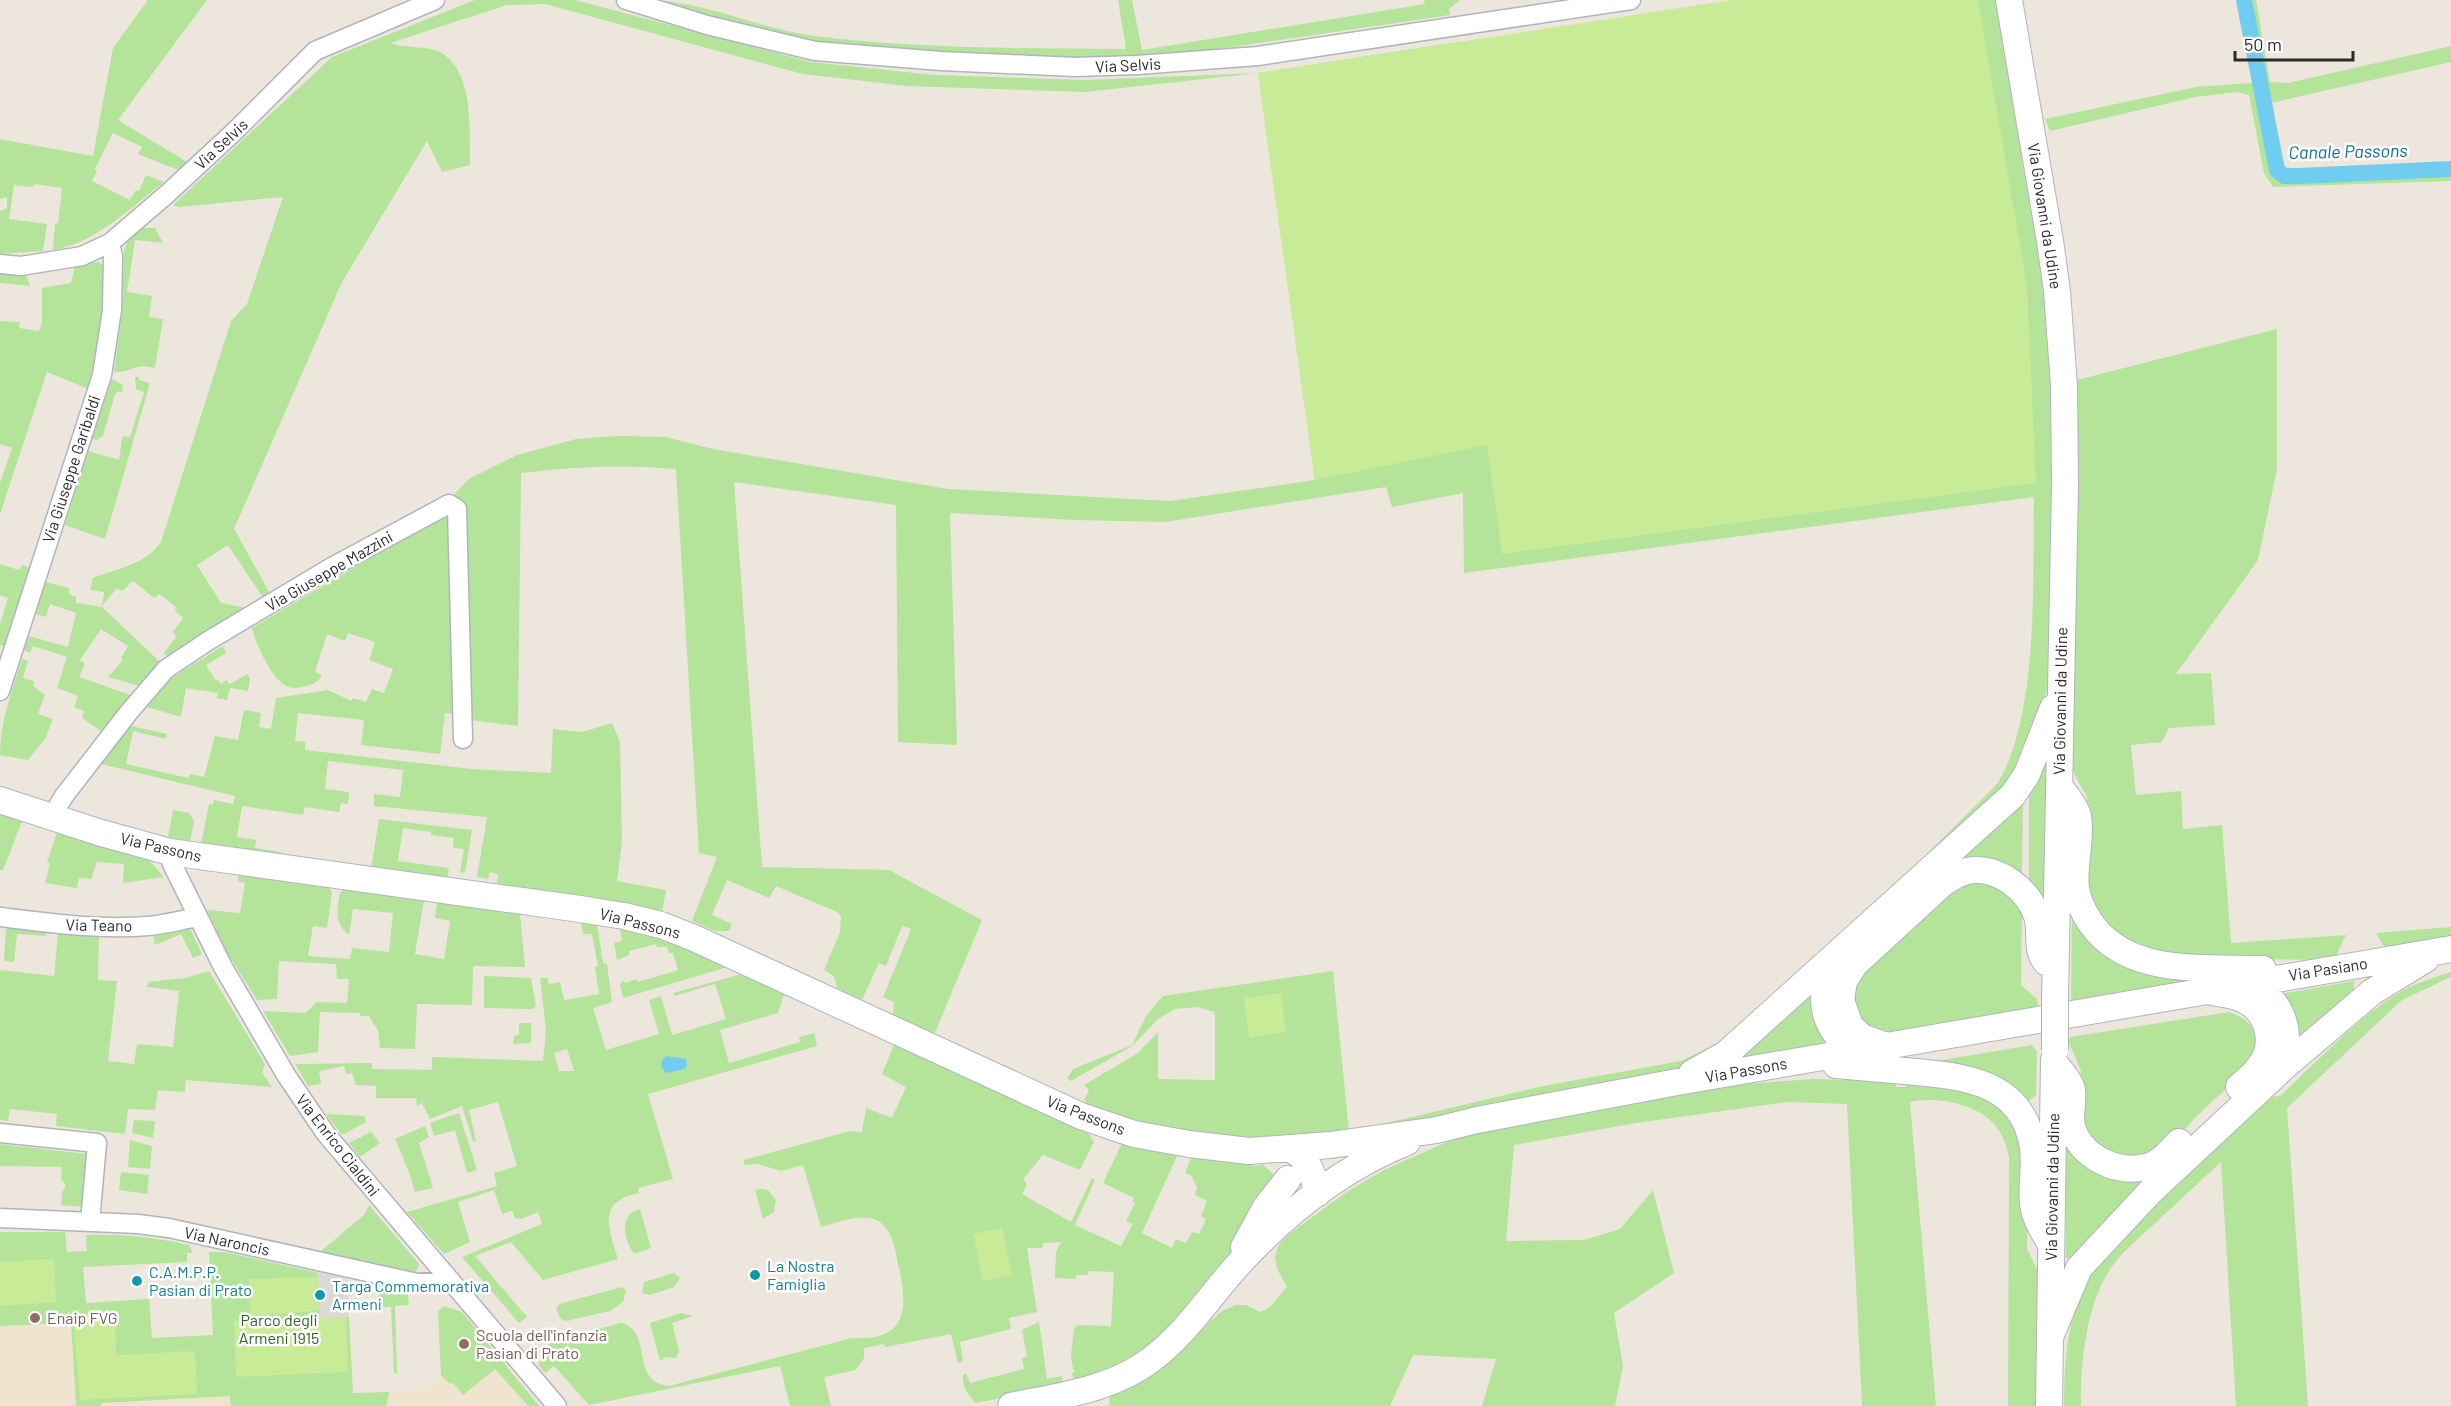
<svg xmlns="http://www.w3.org/2000/svg" width="2451" height="1406" font-family="Barlow,sans-serif">
  <rect width="100%" height="100%" fill="#ede6dd"/>
  <!-- education -->
  <path fill="#efe4cd" d="M0 1232H65L77 1404 352 1387 353 1394 418 1391 441 1375 438 1311 444 1306 462 1312 539 1406H0Z"/>
  <!-- green -->
  <path fill="#b3e49a" fill-rule="evenodd" d="M148 0H207L118 120 187 162 178 170 138 154 142 147 113 133 95 169 97 171 92 181 130 200 135 191H139L146 175 164 182C131 207 96 243 53 250L55 223H58L62 188 34 184 33 187 14 185 9 219 47 224 43 251 0 254V211L7 208V197L0 199V139L93 156 113 48Z
    M575 0 811 62 934 75 1084 80 1258 73 1444 44 1769 0H1995L2036 215 2047 300 2052 387 2053 481 2048 682 2043 710 2023 768 1772 1007 1687 1067 1374 1132 1298 1142 1175 1134 1084 1107 1086 1101 1084 1100 1089 1090 1084 1085 1138 1053 1158 1032V1079L1215 1080V1012L1197 1007 1175 1009 1158 1019 1132 1046 1071 1081 1067 1078 1073 1069 1132 1045 1146 1016 1163 996 1333 971 1349 1132 1543 1086 1681 1061 1720 1042 1872 909 1998 783C2040 710 2032 581 2034 497L1464 573 1463 493 1392 507 1386 487 1165 522 1074 520 950 513 957 745 898 742 896 505 734 482 762 867 889 870 982 920 934 1035 893 1015 894 1002 883 997 911 929 902 926 886 966 879 963 862 1000 837 988 834 976 824 970 840 932 841 916 837 912 776 886 769 898 727 880 712 915 732 924 729 931H715L692 921 717 857 699 853 676 469C623 464 573 467 521 473L518 726 470 720 448 501 469 479 517 455 576 439 617 436 666 437 713 449 948 489 1170 501 1315 480 1258 73 1085 92 907 86 803 74 545 4 507 5 390 43C403 48 428 46 440 52 475 72 469 130 470 165L442 172 427 141 342 282 234 529 271 595 264 599 228 545 197 565 221 603 246 608 222 622 168 657 164 653 176 637 173 632 183 618 175 611 176 607 160 594 154 598 133 581 122 591 117 588 102 606 104 592 90 590 93 578C117 569 146 564 161 542L231 321 247 304 283 197 178 207 173 205 332 57 475 0Z
    M646 0C703 0 758 29 815 36 919 49 1022 48 1126 49L1118 0H1132L1142 50 1425 4 1424 0H1460L1449 9 1450 15 1184 54 1128 58H1006L807 43Z
    M2237 0H2256L2270 82 2288 83 2451 46V62L2271 103 2282 162 2288 171 2451 162V181L2273 187 2264 173 2249 95 2237 92 2195 97 2050 131 2045 119 2196 87 2252 83Z
    M141 228H155L163 243 135 240 127 292 152 296 149 317 163 319 155 368C135 362 131 373 114 372L122 313 124 250 128 241Z
    M98 262 105 266 103 309 89 389 47 372 0 514V483L12 448 0 444V321L20 322 19 328 39 331 42 322V288L71 283 75 266Z
    M0 273 26 275 30 286 0 283Z
    M2277 329V469L2258 560 2176 674 2211 673 2215 725 2169 728 2162 742 2131 745 2136 795 2181 791 2183 829 2222 825 2231 943 2346 935 2334 960 2170 958 2129 949 2104 927 2087 898 2085 867 2087 797 2072 770 2073 381Z
    M139 376V380L150 383 105 539 65 525 88 451 119 460C121 451 120 445 123 436L130 437 144 392 136 389 135 378Z
    M112 379 123 385 122 393 118 391 115 394 103 436 97 440 92 439Z
    M448 512 452 519 455 714 445 713 440 754 361 745 364 720 298 713 295 741 305 742V750L472 769 551 773 553 729 582 732 612 723 620 742 622 841 617 881 666 890 662 912 498 887 497 882 498 874 490 872 488 879 477 877 487 817 374 806V794L400 797 403 770 328 761 325 789 349 792 348 804 341 803 339 812 305 807 303 815 242 806 237 837 256 840 255 848 281 852V856L201 844 209 804H213L214 800 233 804 235 796 97 763 131 726 167 734 166 739 133 731 126 764 188 778 190 774 204 777 215 736 238 740 244 710 261 713 259 727 271 729 276 698 328 690 351 701 353 698 366 702 372 689 384 693 393 669 369 660 375 642 348 633 345 641 327 634 315 672 322 675C319 681 314 684 307 686 302 687 294 689 289 687 272 682 256 644 252 628Z
    M0 564 19 570 22 565 30 568 4 646 0 645V624L8 598 0 595Z
    M46 582 69 588V594L76 597V603L102 607 160 662 140 686 108 677 123 660 121 658 128 646 101 629 80 660 85 664 79 677 130 695 101 731 82 718 84 711 74 707 78 696 57 688 67 657 33 646 30 653 24 650 29 636 68 647 76 613 50 604 46 617 36 614Z
    M223 646 226 653 206 665 216 681 218 680 221 684 226 680 230 684 247 674 250 679 248 691 230 688 227 700 217 698 218 693 186 688 181 717 147 707 170 679Z
    M22 659 28 661 23 678 34 681 33 686 45 695 38 714 53 719 45 739 28 760 0 755C0 722 12 690 22 659Z
    M2049 751 2047 906 2029 886V789Z
    M2023 797 2022 880 1952 866Z
    M173 810 189 813 194 821 190 842 168 837Z
    M0 811 23 819 3 870H0Z
    M379 819 472 830 465 873 460 872 464 849 453 848 454 838 431 835V832L403 828 398 861 449 868 447 879 371 869Z
    M58 830 148 859 164 877 123 883 124 864 97 862 91 879 79 878 77 888 45 883 50 863 47 862Z
    M239 872 327 885 332 892 327 928 313 926 308 956 350 959 352 948 389 952 393 913 353 909 349 935C334 923 337 911 340 893L346 888 424 900 415 954 444 959 450 921 435 918 437 902 520 914 525 967 473 966 472 1005 417 1004 415 1049 380 1048 378 1031 369 1016H360V1013L320 1012 318 1052 290 1056 263 1011 305 1013 317 1002 347 1003 349 979H337L336 964 279 961 277 999 257 1000 227 952 207 910 240 913 245 883 238 881Z
    M1983 879 2011 889 2022 914 2021 985 2037 999 2038 1006H2035V1011L1890 1036 1874 1035 1853 1010V980L1952 888Z
    M2072 905 2111 955 2242 976 2071 1005Z
    M581 923 597 925 603 963 607 964 612 1002 593 1008 606 1050 659 1034 649 1000 661 996 672 1035 726 1019 715 984 675 996 673 993 745 973 785 991 778 1013 720 1030 729 1063 800 1042 799 1037 814 1033 817 1046 648 1094 673 1179 638 1188 639 1193C633 1195 625 1196 620 1200 599 1212 613 1241 618 1259L543 1280 511 1242 475 1256 527 1317 519 1323 462 1257 542 1224 538 1212 521 1219 515 1218 512 1211 502 1214 494 1190 458 1202 470 1242 444 1254 407 1212 497 1186 494 1173 517 1166 498 1102 469 1110 476 1141H473L462 1106 430 1119 422 1103 417 1106 416 1098H376V1086L356 1085 352 1073 346 1074 344 1066 319 1071 321 1084 308 1086 295 1064 372 1063V1069L432 1070V1057L543 1061 546 1030 540 978H547L549 984 560 982 564 1000 599 994 595 967 598 966 592 934H583ZM567 1049 574 1071H559L554 1053Z
    M189 926 202 954 193 958 181 934 155 945 152 932Z
    M6 927 46 932V936L17 934 14 962 4 961Z
    M2451 927V938L2386 948 2382 944 2376 933Z
    M620 928 659 938 731 966 623 998 620 984 624 980 625 983 637 979 638 982 678 970 673 953H669L667 947H657L656 944 629 951V955L617 960 614 943 622 941Z
    M58 933 99 934 98 980 117 981 108 1061 134 1064 137 1044 173 1047 179 991 147 987 148 982 185 978 209 971 265 1064 262 1073 272 1087 186 1080 185 1092 158 1090 155 1110 128 1109 125 1134 56 1126 57 1114 10 1109 8 1121 0 1120V970L54 976Z
    M2451 972V977L2402 1000 2287 1108 2308 1406H2236L2221 1162C2198 1183 2176 1204 2153 1225 2137 1240 2117 1256 2106 1276 2086 1310 2080 1367 2081 1406H2064C2065 1335 2069 1308 2108 1247L2270 1097 2280 1096C2317 1062 2370 1004 2416 984 2427 980 2439 976 2451 972Z
    M484 976 531 978 536 1006 533 1009 484 1008Z
    M2354 981V991L2299 1046 2281 994Z
    M1817 988 1835 1046 1737 1063Z
    M2229 1012C2293 1035 2227 1087 2202 1111 2189 1123 2177 1140 2162 1149 2153 1155 2137 1157 2127 1159L2094 1144 2080 1117 2081 1071 2069 1042 2070 1037Z
    M519 1023H531V1043L513 1044 514 1036 519 1035Z
    M895 1042 1086 1129 1094 1142 1080 1170 1043 1155 1023 1179 1027 1184 1022 1194 1071 1222 1092 1178 1095 1180 1075 1225 1121 1246 1133 1224 1126 1221 1135 1203 1132 1202 1134 1198 1103 1183 1123 1141 1177 1156 1142 1233 1172 1248 1176 1239 1186 1243 1192 1232 1199 1234 1206 1219 1201 1216 1207 1201 1195 1195 1197 1188 1192 1176 1185 1173 1191 1158 1258 1166 1262 1164 1273 1174 1276 1184 1229 1261 1146 1357 1077 1383 1071 1373 1075 1372C1068 1362 1073 1341 1074 1328L1077 1325 1111 1326 1114 1272 1089 1271 1088 1275H1076V1279L1055 1278 1056 1252 1061 1242 1043 1243 1042 1248H1027L1037 1312 1009 1318 1011 1329 960 1342 963 1361 958 1363 951 1334 885 1347 884 1344 864 1348V1358L856 1370 824 1377 831 1406H790L780 1366 589 1405 554 1366 545 1373 538 1364 550 1350 548 1342 621 1323C654 1331 629 1382 669 1386L852 1338C907 1342 909 1308 898 1264 895 1249 892 1227 876 1220 859 1213 837 1223 821 1227L803 1165 781 1171 758 1164 744 1165V1160L850 1131 862 1132 866 1108 892 1118 906 1087 882 1074Z
    M2032 1045 2037 1052 2036 1095 2024 1105 1918 1064Z
    M1813 1079 1896 1081V1087H1906L1907 1080 1983 1092 2016 1123 2028 1168 2027 1249 2039 1273 2040 1406H2008L2009 1157C2006 1144 2002 1132 1993 1123 1975 1103 1935 1096 1910 1102L1936 1406H1862L1847 1104 1788 1102 1636 1123 1514 1145 1506 1241 1584 1240 1620 1229 1653 1190 1674 1273 1614 1313 1623 1366 1615 1406H1482L1496 1359 1413 1355 1390 1406H1109L1110 1393 1194 1336 1222 1311 1236 1305H1246L1260 1312 1270 1307 1287 1287 1277 1269 1275 1257 1278 1246 1288 1235 1345 1193 1384 1170 1447 1142 1491 1128 1746 1084Z
    M459 1113 477 1170 467 1173 455 1130 434 1136 430 1123Z
    M326 1114 364 1116 366 1122 342 1135Z
    M134 1120 155 1121 153 1138 132 1133Z
    M425 1126 429 1137 419 1143 433 1188 415 1192 409 1172 395 1139Z
    M371 1132 380 1143 360 1157 349 1143Z
    M2066 1135 2155 1176 2075 1261 2066 1258Z
    M130 1140 152 1146 150 1169 128 1167Z
    M0 1144 87 1154 82 1207 61 1205 62 1192 66 1185 61 1179 62 1167 0 1166Z
    M121 1172 149 1175 147 1194 119 1190Z
    M761 1189 768 1190 776 1200 774 1212 763 1219 755 1190Z
    M369 1205 419 1264 416 1272 396 1268 394 1271 313 1254 320 1252 365 1214Z
    M640 1209 651 1248 634 1254C624 1240 618 1214 640 1209Z
    M0 1232H65L67 1252 87 1251 86 1235C121 1234 155 1237 189 1245L193 1253H187V1262L83 1267 86 1303 149 1299 152 1338 213 1335 209 1252H224L347 1279 353 1393 389 1392 386 1406H231L230 1396 102 1403 101 1406H76L71 1323 0 1326Z
    M674 1273 680 1278 674 1287 650 1295 642 1293 644 1282Z
    M378 1287 408 1294 409 1305 395 1306 397 1373H394L391 1307H379Z
    M622 1287 626 1291 623 1302 610 1311 565 1321 561 1319 556 1309 559 1304Z
    M444 1306 462 1312 539 1406H528L495 1369 463 1395 453 1383 450 1384 441 1375 438 1311Z
    M681 1313 693 1316 672 1323 679 1351 676 1358 666 1357 660 1361 650 1323Z
    M1039 1322 1047 1379 1062 1376V1383L1056 1387 976 1403C968 1396 961 1385 963 1375L966 1373 970 1383 1024 1369 1022 1358 1027 1356 1022 1330Z"/>
  <!-- pitch -->
  <path fill="#c7eb96" d="M1731 0H1978L2027 286 2036 483 1502 554 1487 445 1315 480 1258 73Z
    M1281 993 1286 1032 1249 1038 1244 998Z
    M1002 1228 1012 1275 983 1281 973 1234Z
    M54 1259 56 1302 0 1306V1262Z
    M317 1277 318 1311 251 1315 249 1279Z
    M115 1312 116 1355 195 1351 197 1394 80 1400 73 1314Z
    M346 1317 348 1372 236 1377 234 1321Z"/>
  <!-- plaza -->
  <path fill="#ddd9d4" d="M317 1272 347 1279 349 1317 319 1318Z"/>
  <!-- water -->
  <path fill="#70cdef" d="M666 1056C670 1057 683 1058 686 1059L687 1065 685 1069 666 1073 661 1067 662 1061Z"/>
  <g fill="none" stroke-linecap="round" stroke-linejoin="round">
    <!-- canal -->
    <path stroke="#70cdef" stroke-width="16" d="M2244 0 2277 170 2284 176H2299L2451 169"/>
    <!-- street casing -->
    <g stroke="#b1b4bf" stroke-width="21">
      <path id="street" d="M626 0 707 25 815 51 941 61 1075 67 1137 65 1258 56 1631 0
        M0 264 21 266 82 256 110 243 167 194 236 130 315 51 435 0
        M0 691 102 375 112 310 113 256 110 243
        M52 816 64 796 129 712 166 669 208 641 330 568 449 504 457 509 463 739
        M170 852 172 864 223 967 286 1075 326 1134 557 1406
        M0 917C49 923 98 930 148 926 164 925 181 920 198 917
        M0 1133 97 1143 90 1222
        M0 1218 138 1224 169 1228 417 1283 450 1281"/>
    </g>
    <!-- secondary casing -->
    <g stroke="#b1b4bf" stroke-width="28">
      <path id="secondary" d="M2009 0 2050 241 2057 291 2064 386 2065 485 2055 999
        M2059 785C2064 794 2076 806 2078 816 2082 839 2073 865 2076 889 2078 901 2084 913 2090 922 2127 977 2205 967 2263 969
        M0 800 98 832 170 852 580 909 624 916 661 925 694 938 1081 1116 1134 1134 1189 1144 1249 1151 1330 1145 1437 1130 1477 1120 1677 1082 2451 949
        M1828 962C1821 1007 1820 1020 1853 1053
        M2248 982C2273 995 2287 1015 2286 1044
        M2212 992C2223 994 2235 995 2244 1000 2269 1012 2277 1046 2259 1067 2254 1075 2245 1081 2239 1087
        M1886 1046 1862 1037 1850 1026 1841 1000 1844 981 1855 964 1942 884C1949 879 1958 873 1967 871 1997 865 2028 889 2037 916 2042 931 2035 949 2046 962
        M2054 1063C2060 1070 2070 1081 2072 1090 2074 1101 2069 1115 2072 1127 2081 1157 2116 1174 2146 1167 2160 1164 2170 1151 2179 1142
        M1836 1065C1859 1067 1882 1069 1905 1071 1960 1076 2023 1079 2033 1148 2036 1169 2029 1193 2035 1213 2038 1224 2046 1235 2051 1245
        M1692 1073 1726 1054 2013 795 2027 774 2053 708
        M1288 1148C1308 1156 1312 1172 1318 1193
        M1244 1247 1266 1207 1288 1179
        M2050 1337 2079 1268 2150 1192 2286 1065 2372 992 2426 959
        M1011 1406C1059 1396 1112 1390 1152 1359 1185 1334 1208 1299 1235 1268 1283 1215 1340 1169 1407 1142
        M2049 1406 2054 1060"/>
    </g>
    <!-- street -->
    <use href="#street" stroke="#fff" stroke-width="18"/>
    <!-- secondary -->
    <use href="#secondary" stroke="#fff" stroke-width="26"/>
    <!-- secondary-bridge casing -->
    <g stroke="#b1b4bf" stroke-width="28" stroke-linecap="butt">
      <path id="secondary-bridge" d="M2055 1050V999"/>
    </g>
    <!-- secondary-bridge -->
    <use href="#secondary-bridge" stroke="#fff" stroke-width="26"/>
  </g>
  <!-- markers -->
  <g fill="#0f9aa8" stroke="#fff" stroke-width="2">
    <circle cx="755" cy="1275" r="6"/>
    <circle cx="137" cy="1281" r="6"/>
    <circle cx="320" cy="1295" r="6"/>
  </g>
  <g fill="#8d6e63" stroke="#fff" stroke-width="2">
    <circle cx="35" cy="1318" r="6"/>
    <circle cx="464" cy="1344" r="6"/>
  </g>
  <g text-anchor="middle" stroke-width="5" stroke-linejoin="round" paint-order="stroke">
    <!-- street labels -->
    <g font-size="16" fill="#2b2b2b" stroke="#fff">
      <text transform="translate(1128 65) rotate(-3)" y="6">Via Selvis</text>
      <text transform="translate(221 144) rotate(-43)" y="6">Via Selvis</text>
      <text transform="translate(2045 216) rotate(81)" y="6">Via Giovanni da Udine</text>
      <text transform="translate(71 469) rotate(-72)" y="6">Via Giuseppe Garibaldi</text>
      <text transform="translate(329 571) rotate(-30)" y="6">Via Giuseppe Mazzini</text>
      <text transform="translate(2060 701) rotate(-89)" y="6">Via Giovanni da Udine</text>
      <text transform="translate(161 847) rotate(13)" y="6">Via Passons</text>
      <text transform="translate(640 923) rotate(14)" y="6">Via Passons</text>
      <text transform="translate(99 925) rotate(1)" y="6">Via Teano</text>
      <text transform="translate(2328 969) rotate(-9)" y="6">Via Pasiano</text>
      <text transform="translate(1746 1070) rotate(-10)" y="6">Via Passons</text>
      <text transform="translate(1086 1115) rotate(21)" y="6">Via Passons</text>
      <text transform="translate(338 1145) rotate(52)" y="6">Via Enrico Cialdini</text>
      <text transform="translate(2052 1187) rotate(-89)" y="6">Via Giovanni da Udine</text>
      <text transform="translate(227 1241) rotate(12)" y="6">Via Naroncis</text>
    </g>
    <!-- culture labels -->
    <g font-size="16" fill="#0d838f" stroke="#fff" text-anchor="start">
      <text x="767" y="1272">La Nostra<tspan x="767" dy="18">Famiglia</tspan></text>
      <text x="149" y="1278">C.A.M.P.P.<tspan x="149" dy="18">Pasian di Prato</tspan></text>
      <text x="332" y="1292">Targa Commemorativa<tspan x="332" dy="18">Armeni</tspan></text>
    </g>
    <!-- education labels -->
    <g font-size="16" fill="#785e54" stroke="#fff" text-anchor="start">
      <text x="47" y="1324">Enaip FVG</text>
      <text x="476" y="1341">Scuola dell'infanzia<tspan x="476" dy="18">Pasian di Prato</tspan></text>
    </g>
    <!-- park labels -->
    <g font-size="16" fill="#2a691a" stroke="#fff">
      <text x="279" y="1326">Parco degli<tspan x="279" dy="18">Armeni 1915</tspan></text>
    </g>
    <!-- water labels -->
    <g font-size="18" font-style="italic" fill="#0d6c9e" stroke="#fff">
      <text transform="translate(2348 152) rotate(-1)" y="6">Canale Passons</text>
    </g>
  </g>
  <!-- scale -->
  <path d="M2235 51v9h118v-9" fill="none" stroke="#2b2b2b" stroke-width="3"/>
  <text x="2244" y="51" font-size="18" fill="#2b2b2b" stroke="#ffffff" stroke-width="4.5" paint-order="stroke">50 m</text>
</svg>
